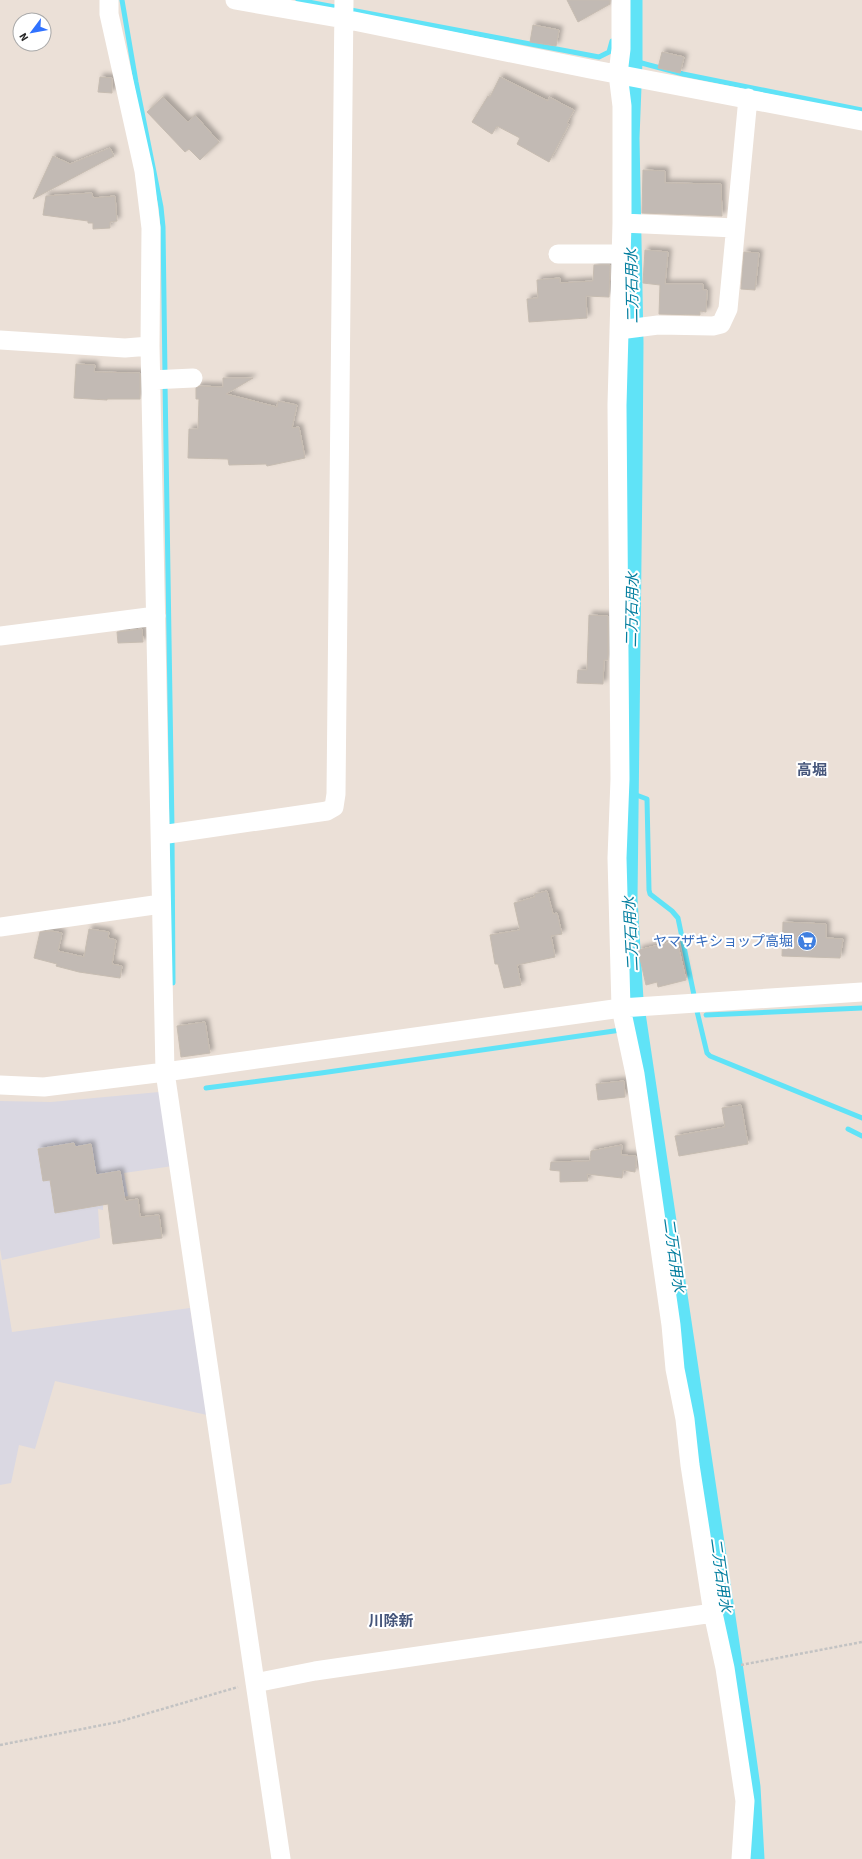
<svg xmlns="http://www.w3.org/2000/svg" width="862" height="1859" font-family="'Source Sans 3','Noto Sans JP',sans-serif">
  <defs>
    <filter id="shadow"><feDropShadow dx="3.5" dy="-3.5" stdDeviation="2" flood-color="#0004"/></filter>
  </defs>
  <rect width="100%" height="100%" fill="#ebe0d7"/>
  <!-- industrial -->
  <path fill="#dad8e2" d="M159 1092 173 1166 124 1173 128 1196 103 1200V1210L98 1209 100 1238 2 1260 0 1249V1101L51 1102Z
    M0 1258 12 1332 190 1308 207 1415 55 1381 35 1449 19 1445 11 1483 0 1485Z"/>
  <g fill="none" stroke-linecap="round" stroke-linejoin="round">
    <!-- stream -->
    <path stroke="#60e3f7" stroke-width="5" d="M122 0 136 82 161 207 163 227 165 375
      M298 0 599 57 609 52 612 41
      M634 61 683 74 862 110
      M165 383 172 829
      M631 793 647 799 649 890 650 894 672 911 678 918 695 1000
      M172 837 173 983
      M696 1007 707 1053 710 1056 862 1118
      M706 1015 862 1008
      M206 1088 321 1073 621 1030
      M848 1129 862 1136"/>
    <!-- canal -->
    <path stroke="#60e3f7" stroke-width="17" d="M634 0V61L631 138 635 343 634 473 629 899 635 1000 746 1744 752 1787 756 1859"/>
  </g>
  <!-- building -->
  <path fill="#c2bab4" stroke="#c6bcb1" filter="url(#shadow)" d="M567 0H610V4L578 22Z
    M533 25 559 30 556 46 530 42Z
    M662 52 684 57 680 73 658 68Z
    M100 77 112 78V93L98 92Z
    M500 77 548 101 549 97 574 110 567 123 569 124 549 162 517 144 520 138 497 126 492 134 472 122 488 96 490 97Z
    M163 97 188 122 195 115 219 142 200 160 189 149 185 152 147 112Z
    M110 148 114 156 33 199 53 156 70 164Z
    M643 170 665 171V183L721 184 722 216 642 213Z
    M92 193 93 198 115 196 117 221 110 222V228L93 229V223H88V221L43 215 46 196Z
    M645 250 668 252 665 284H703V290H707L706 312 700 311V315L659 314 660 285 643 283Z
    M744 252 759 253 755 290 741 289Z
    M594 265H610L609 297 586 296 587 318 529 322 527 299 538 298 537 280 560 278V283L593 281Z
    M76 364 95 365 94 372 140 373V399H107V400L74 398Z
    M223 378H253L226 394 277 407 278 401 297 405 292 428 299 427 305 458 267 466 266 464 229 465 228 459 188 458 189 429H198L199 399H196V388L200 386 223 387Z
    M589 615 608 616V660H604L603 684 577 683 578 670H587Z
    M142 629 143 642 118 643 117 632Z
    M547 891 553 914 557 913 562 934 551 936 555 957 517 965 521 985 504 988 498 964H495L490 935 520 930 514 903 535 897 534 894Z
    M783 922 826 924V938L843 939 840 958 782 956Z
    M89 929 109 932 108 938 116 940 112 964 122 966 120 978 79 972 56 966 57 964 34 958 40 932 51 931 62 933 58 951 84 957Z
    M677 941 686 980 658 987 657 982 646 985 638 950Z
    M205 1022 210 1053 181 1057 177 1026Z
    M624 1081 625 1097 598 1100 596 1084Z
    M741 1105 748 1144 679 1156 675 1136 725 1127 722 1108Z
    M74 1143 75 1147 91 1144 96 1175 120 1171 125 1201 138 1199 140 1217 159 1215 162 1238 113 1244 108 1204 55 1213 50 1180 43 1181 38 1149Z
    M622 1145 621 1155 636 1156V1162L635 1172 623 1170 622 1178 587 1174 588 1181 560 1182V1171L550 1170 551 1162 590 1161 591 1151Z"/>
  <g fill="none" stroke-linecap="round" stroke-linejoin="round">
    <!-- path -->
    <path stroke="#c3c3c3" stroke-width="2.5" stroke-dasharray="3 2" stroke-linecap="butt" d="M741 1665 862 1642
      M0 1745 118 1722 238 1687"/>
    <!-- minor -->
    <path stroke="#fff" stroke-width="19" d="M109 0V14L144 171 151 228 150 346 165 1072 281 1859
      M235 0 344 19 590 69 862 121
      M621 0V49L618 74 622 106V223L617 405 620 779 617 858 621 1008 635 1074 671 1325 675 1369 685 1419 690 1465 713 1613 725 1668 745 1801 741 1859
      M622 223 735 228
      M558 254H621
      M619 330 658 325 713 326 721 324 728 309 748 98
      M0 340 125 348 150 346
      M151 380 193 378
      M0 636 156 616
      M161 835 327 811 334 807 336 794 344 0
      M0 927 161 904
      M0 1085 44 1087 165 1072 621 1008 862 992
      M255 1683 315 1671 713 1613"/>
  </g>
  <!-- icons -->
  <defs>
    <g id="supermarket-disc" transform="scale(1)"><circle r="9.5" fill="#3f7fe0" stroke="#fff"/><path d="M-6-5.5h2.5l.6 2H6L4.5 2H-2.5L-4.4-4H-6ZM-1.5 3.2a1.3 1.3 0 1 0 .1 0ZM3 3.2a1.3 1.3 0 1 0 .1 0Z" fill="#fff"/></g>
  </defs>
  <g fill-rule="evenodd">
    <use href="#supermarket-disc" x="807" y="941"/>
  </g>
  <g text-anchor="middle" stroke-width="4" stroke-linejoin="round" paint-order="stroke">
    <!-- shop labels -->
    <g font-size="14" fill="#366cbe" stroke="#fff" text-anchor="end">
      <text x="793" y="946">ヤマザキショップ高堀</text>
    </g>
    <!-- water labels -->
    <g font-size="15" font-style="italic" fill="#037e9f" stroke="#fff">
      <text transform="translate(632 286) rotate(-91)" y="5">二万石用水</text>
      <text transform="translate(632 610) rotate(-89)" y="5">二万石用水</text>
      <text transform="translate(631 934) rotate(-93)" y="5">二万石用水</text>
      <text transform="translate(674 1255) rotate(82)" y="5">二万石用水</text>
      <text transform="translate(721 1575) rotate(82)" y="5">二万石用水</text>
    </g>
    <!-- neighbourhood labels -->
    <g font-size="15" font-weight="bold" fill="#45557a" stroke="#fff">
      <text x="812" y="775">高堀</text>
      <text x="391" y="1626">川除新</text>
    </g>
  </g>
  <!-- north arrow -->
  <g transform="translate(32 32) rotate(238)"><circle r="19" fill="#ffffff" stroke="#a9a9a9"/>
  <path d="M0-3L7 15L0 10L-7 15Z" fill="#3072ff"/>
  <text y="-6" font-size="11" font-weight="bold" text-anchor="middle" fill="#272727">N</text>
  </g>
</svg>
